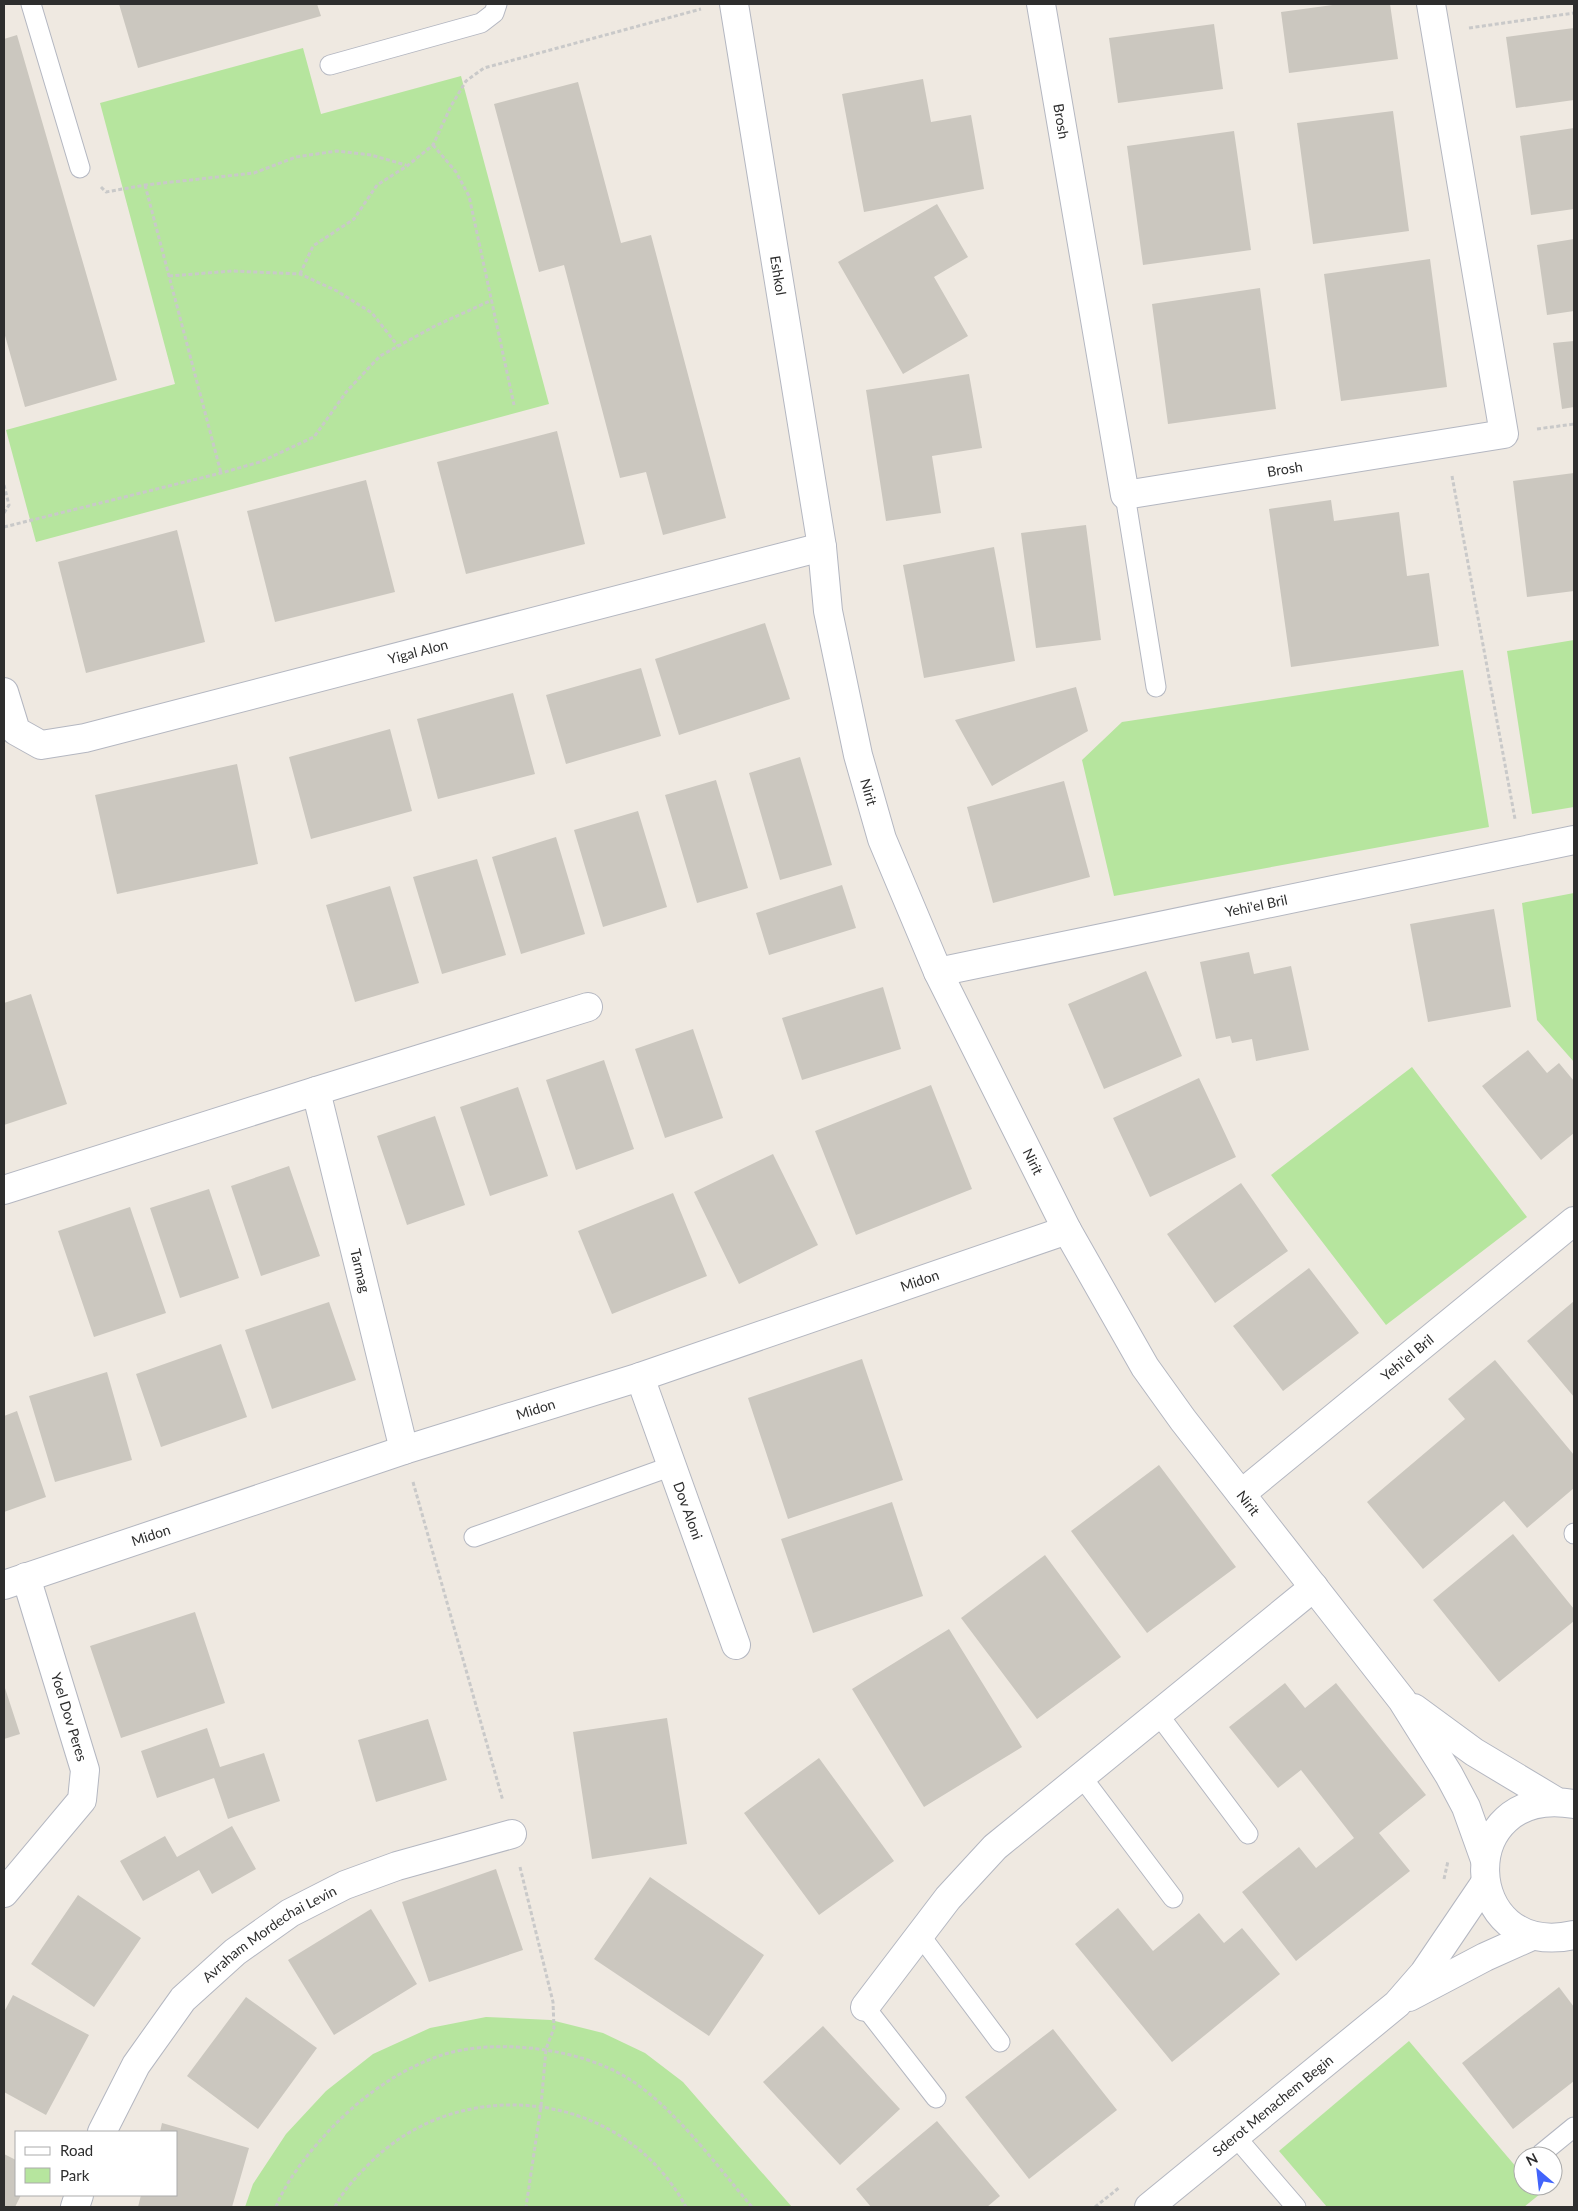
<svg xmlns="http://www.w3.org/2000/svg" width="1578" height="2211" font-family="Lato,sans-serif">
  <rect width="100%" height="100%" fill="#efe9e1"/>
  <!-- green -->
  <path fill="#b6e59e" d="M303 48 321 114 461 76 549 404 36 542 6 430 175 384 100 103Z
    M1574 640V807L1532 814 1507 651Z
    M1463 670 1489 827 1114 896 1082 760 1122 722Z
    M1574 893V1062L1537 1020 1522 903Z
    M1412 1067 1527 1217 1386 1325 1271 1175Z
    M486 2017 551 2020 603 2033 645 2053 683 2082 792 2207H245L253 2184 286 2134 326 2091 373 2054 430 2028Z
    M1409 2041 1523 2175V2186H1533L1540 2194 1524 2207H1327L1279 2151Z"/>
  <!-- building -->
  <path fill="#cbc7bf" d="M119 4H317L321 16 138 68Z
    M1340 4H1390L1398 59 1289 73 1281 12Z
    M1214 24 1223 89 1118 103 1109 38Z
    M1574 28V100L1516 108 1506 37Z
    M17 35 117 380 25 407 4 332V39Z
    M923 79 931 122 971 115 984 189 864 212 842 94Z
    M578 82 621 243 651 235 726 518 663 535 646 472 620 478 564 265 539 272 494 104Z
    M1393 111 1409 231 1313 244 1297 123Z
    M1574 128V209L1531 215 1520 136Z
    M1234 131 1251 250 1143 265 1127 146Z
    M937 204 968 257 934 277 968 336 903 374 838 262Z
    M1574 239V311L1547 315 1537 245Z
    M1430 259 1447 387 1341 401 1324 274Z
    M1260 288 1276 409 1168 424 1152 304Z
    M1574 341V407L1562 409 1553 343Z
    M969 374 982 448 932 456 941 513 886 521 866 390Z
    M557 431 585 544 466 574 437 462Z
    M1574 473V591L1527 597 1513 481Z
    M366 480 395 592 275 622 247 511Z
    M1331 500 1334 521 1399 512 1407 576 1429 573 1439 646 1291 667 1269 509Z
    M1086 525 1101 640 1036 648 1021 533Z
    M177 530 205 642 86 673 58 562Z
    M994 547 1015 661 924 678 903 565Z
    M765 623 790 699 679 735 655 659Z
    M641 668 661 736 566 764 546 695Z
    M1076 687 1088 731 992 786 955 720Z
    M513 693 535 774 438 799 417 719Z
    M390 729 412 811 311 839 289 757Z
    M800 757 832 865 780 880 749 773Z
    M237 764 258 864 117 894 95 795Z
    M716 780 748 888 697 903 665 795Z
    M1064 781 1090 877 993 903 967 807Z
    M638 811 667 907 603 927 574 830Z
    M556 837 585 934 521 954 492 857Z
    M477 859 506 955 442 974 413 877Z
    M842 885 856 928 769 955 756 913Z
    M390 886 419 983 355 1002 326 905Z
    M1494 909 1511 1007 1428 1022 1410 924Z
    M1249 952 1254 974 1291 966 1309 1050 1256 1061 1252 1039 1232 1043 1230 1036 1216 1039 1200 962Z
    M1146 971 1182 1056 1104 1089 1068 1004Z
    M883 987 901 1049 802 1080 782 1018Z
    M31 994 67 1104 4 1125V1003Z
    M693 1029 723 1118 665 1138 635 1049Z
    M1528 1050 1547 1073 1559 1063 1574 1081V1133L1541 1160 1482 1086Z
    M604 1060 634 1149 576 1170 546 1080Z
    M1199 1078 1236 1157 1150 1197 1113 1118Z
    M931 1085 972 1189 856 1235 815 1131Z
    M518 1087 548 1176 490 1196 460 1107Z
    M435 1116 465 1205 407 1225 377 1136Z
    M773 1154 818 1245 739 1284 694 1192Z
    M289 1166 320 1256 261 1276 231 1186Z
    M1241 1183 1288 1251 1215 1303 1167 1234Z
    M209 1189 239 1278 180 1298 150 1208Z
    M673 1193 707 1276 612 1314 578 1231Z
    M130 1207 166 1313 94 1337 58 1231Z
    M1309 1268 1359 1333 1283 1391 1233 1326Z
    M1574 1301V1397L1527 1341Z
    M329 1302 356 1380 272 1409 245 1330Z
    M221 1344 247 1417 161 1447 136 1374Z
    M862 1359 903 1480 788 1519 748 1398Z
    M1495 1360 1574 1455V1488L1527 1528 1504 1501 1423 1569 1367 1502 1465 1419 1448 1399Z
    M107 1372 132 1460 55 1482 29 1396Z
    M17 1411 46 1497 4 1512V1416Z
    M1159 1465 1236 1567 1147 1633 1071 1531Z
    M892 1502 923 1596 813 1633 781 1539Z
    M1513 1534 1574 1609V1621L1499 1682 1433 1600Z
    M1045 1555 1121 1657 1037 1719 961 1618Z
    M195 1612 225 1703 121 1738 90 1646Z
    M949 1629 1022 1747 924 1807 852 1689Z
    M1285 1683 1305 1708 1336 1683 1426 1795 1379 1833 1410 1871 1296 1961 1242 1892 1299 1847 1316 1868 1354 1838 1301 1770 1278 1788 1229 1727Z
    M4 1685 20 1734 4 1739Z
    M667 1718 687 1844 592 1859 573 1732Z
    M428 1719 447 1780 376 1802 358 1740Z
    M207 1728 220 1767 264 1753 280 1801 228 1819 214 1778 157 1798 141 1751Z
    M819 1758 894 1861 819 1915 744 1813Z
    M232 1826 256 1869 212 1894 199 1870 143 1901 120 1861 165 1836 177 1857Z
    M496 1869 523 1950 429 1982 402 1902Z
    M650 1877 764 1955 709 2036 594 1959Z
    M78 1895 141 1938 94 2007 31 1964Z
    M1118 1908 1153 1951 1199 1913 1224 1943 1242 1928 1280 1974 1172 2062 1075 1944Z
    M371 1909 417 1984 334 2035 288 1960Z
    M1559 1987 1574 2007V2081L1513 2129 1462 2063Z
    M13 1995 89 2035 46 2115 4 2092V2012Z
    M246 1997 317 2048 258 2129 187 2076Z
    M823 2026 900 2109 840 2165 763 2082Z
    M1053 2029 1117 2110 1029 2179 965 2097Z
    M937 2121 1000 2196 987 2207H871L856 2189Z
    M162 2123 249 2148 232 2207H138L141 2195H176V2132H160Z
    M4 2154 16 2160V2195H21L15 2207H4Z"/>
  <g fill="none" stroke-linecap="round" stroke-linejoin="round">
    <!-- lane casing -->
    <g stroke="#b4b7c1" stroke-width="21">
      <path id="lane" d="M31 4 80 168
        M330 65 481 23 494 13 497 4
        M1125 495 1156 687
        M1574 1534V1533
        M474 1537 672 1466
        M1158 1714 1248 1834
        M1081 1776 1173 1898
        M920 1935 1000 2042
        M865 2007 936 2098
        M1235 2136 1296 2207
        M1541 2154 1574 2127"/>
    </g>
    <!-- street casing -->
    <g stroke="#b4b7c1" stroke-width="30">
      <g id="street">
        <path id="s1" d="M1041 4 1125 495 1504 434 1431 4"/>
        <path id="s2" d="M4 692 16 731 41 745 85 738 822 547"/>
        <path id="s3" d="M938 972 1574 840"/>
        <path id="s4" d="M316 1091 404 1450"/>
        <path d="M4 1190 316 1091 588 1007"/>
        <path id="s5" d="M640 1377 736 1645"/>
        <path id="s6" d="M1241 1494 1574 1221"/>
        <path id="s7" d="M4 1585 404 1450 640 1377 1067 1230"/>
        <path d="M4 1893 82 1800 85 1770 26 1577"/>
        <path d="M865 2007 948 1898 995 1847 1314 1587"/>
        <path id="s8" d="M102 2132 136 2065 183 1999 235 1952 290 1913 345 1885 397 1866 512 1834"/>
        <path d="M75 2207 79 2195"/>
      </g>
    </g>
    <!-- secondary casing -->
    <g stroke="#b4b7c1" stroke-width="30">
      <g id="secondary">
        <path id="s9" d="M734 4 822 547 828 611 858 755 882 839 938 972 1067 1230 1145 1367 1183 1420 1402 1700 1449 1775 1466 1807 1485 1860"/>
        <path d="M1414 1708 1474 1752 1554 1800"/>
        <path d="M1574 1804C1452 1783 1459 1961 1574 1935"/>
        <path d="M1409 1997 1485 1957 1532 1936"/>
        <path id="s10" d="M1149 2207 1397 2004 1424 1973 1485 1883"/>
      </g>
    </g>
    <!-- path -->
    <path stroke="#c9c9c9" stroke-width="3" stroke-dasharray="4 2.5" stroke-linecap="butt" d="M1469 28 1574 13
      M433 145 456 172 469 196 514 405
      M145 185 221 473
      M101 187 106 192 145 185 254 173 296 157 337 151 371 155 406 165
      M300 274 313 246 354 219 377 185 407 166 433 145 451 106 466 81 484 68 701 9
      M169 276 232 271 300 274 337 291 372 313 398 346
      M1537 429 1574 424
      M1452 476 1515 819
      M4 485 9 505 4 513
      M4 527 221 473 260 462 314 437 347 391 380 356 435 326 492 300
      M413 1482 503 1801
      M520 1867 553 2002 554 2028 546 2049 541 2106 526 2207
      M1444 1879 1448 1861
      M276 2207C286 2181 306 2156 325 2135 356 2101 394 2072 439 2056 493 2037 581 2048 629 2079 675 2108 717 2166 752 2207
      M335 2207C343 2191 355 2178 368 2165 459 2071 623 2089 686 2207
      M1095 2207 1120 2187"/>
    <!-- lane -->
    <use href="#lane" stroke="#fff" stroke-width="19"/>
    <!-- street -->
    <use href="#street" stroke="#fff" stroke-width="28"/>
    <!-- secondary -->
    <use href="#secondary" stroke="#fff" stroke-width="28"/>
  </g>
  <g text-anchor="middle" stroke-width="4.5" stroke-linejoin="round" paint-order="stroke">
    <!-- street labels -->
    <g font-size="14" fill="#2e2e2e" stroke="#fff">
      <text dy="5" stroke="none"><textPath href="#s1" startOffset="119">Brosh</textPath></text>
      <text dy="5" stroke="none"><textPath href="#s9" startOffset="275">Eshkol</textPath></text>
      <text dy="5" stroke="none"><textPath href="#s1" startOffset="660">Brosh</textPath></text>
      <text dy="5" stroke="none"><textPath href="#s2" startOffset="458">Yigal Alon</textPath></text>
      <text dy="5" stroke="none"><textPath href="#s9" startOffset="800">Nirit</textPath></text>
      <text dy="5" stroke="none"><textPath href="#s3" startOffset="325">Yehi'el Bril</textPath></text>
      <text dy="5" stroke="none"><textPath href="#s9" startOffset="1205">Nirit</textPath></text>
      <text dy="5" stroke="none"><textPath href="#s4" startOffset="185">Tarmag</textPath></text>
      <text dy="5" stroke="none"><textPath href="#s7" startOffset="965">Midon</textPath></text>
      <text dy="5" stroke="none"><textPath href="#s6" startOffset="215">Yehi'el Bril</textPath></text>
      <text dy="5" stroke="none"><textPath href="#s7" startOffset="560">Midon</textPath></text>
      <text dy="5" stroke="none"><textPath href="#s9" startOffset="1610">Nirit</textPath></text>
      <text dy="5" stroke="none"><textPath href="#s5" startOffset="142">Dov Aloni</textPath></text>
      <text dy="5" stroke="none"><textPath href="#s7" startOffset="155">Midon</textPath></text>
      <text transform="translate(69 1717) rotate(73)" y="5">Yoel Dov Peres</text>
      <text dy="5" stroke="none"><textPath href="#s8" startOffset="265">Avraham Mordechai Levin</textPath></text>
      <text dy="5" stroke="none"><textPath href="#s10" startOffset="160">Sderot Menachem Begin</textPath></text>
    </g>
  </g>
  <!-- border -->
  <rect width="1578" height="2211" fill="none" stroke="#2e2e2e" stroke-width="10"/>
  <!-- legend -->
  <rect x="15" y="2131" width="162" height="65" fill="#ffffff" stroke="#ababab"/>
  <rect x="25" y="2147" width="25" height="8" fill="#ffffff" stroke="#ababab"/>
  <text x="60" y="2156" font-size="15" fill="#2e2e2e">Road</text>
  <rect x="25" y="2168" width="25" height="15" fill="#b6e59e" stroke="#ababab"/>
  <text x="60" y="2181" font-size="15" fill="#2e2e2e">Park</text>
  <!-- north arrow -->
  <g transform="translate(1538 2171) rotate(332)"><circle r="24" fill="#ffffff" stroke="#ababab"/>
  <path d="M0-4L9 19L0 12L-9 19Z" fill="#4264fb"/>
  <text y="-8" font-size="14" font-weight="bold" text-anchor="middle" fill="#2e2e2e">N</text>
  </g>
</svg>
